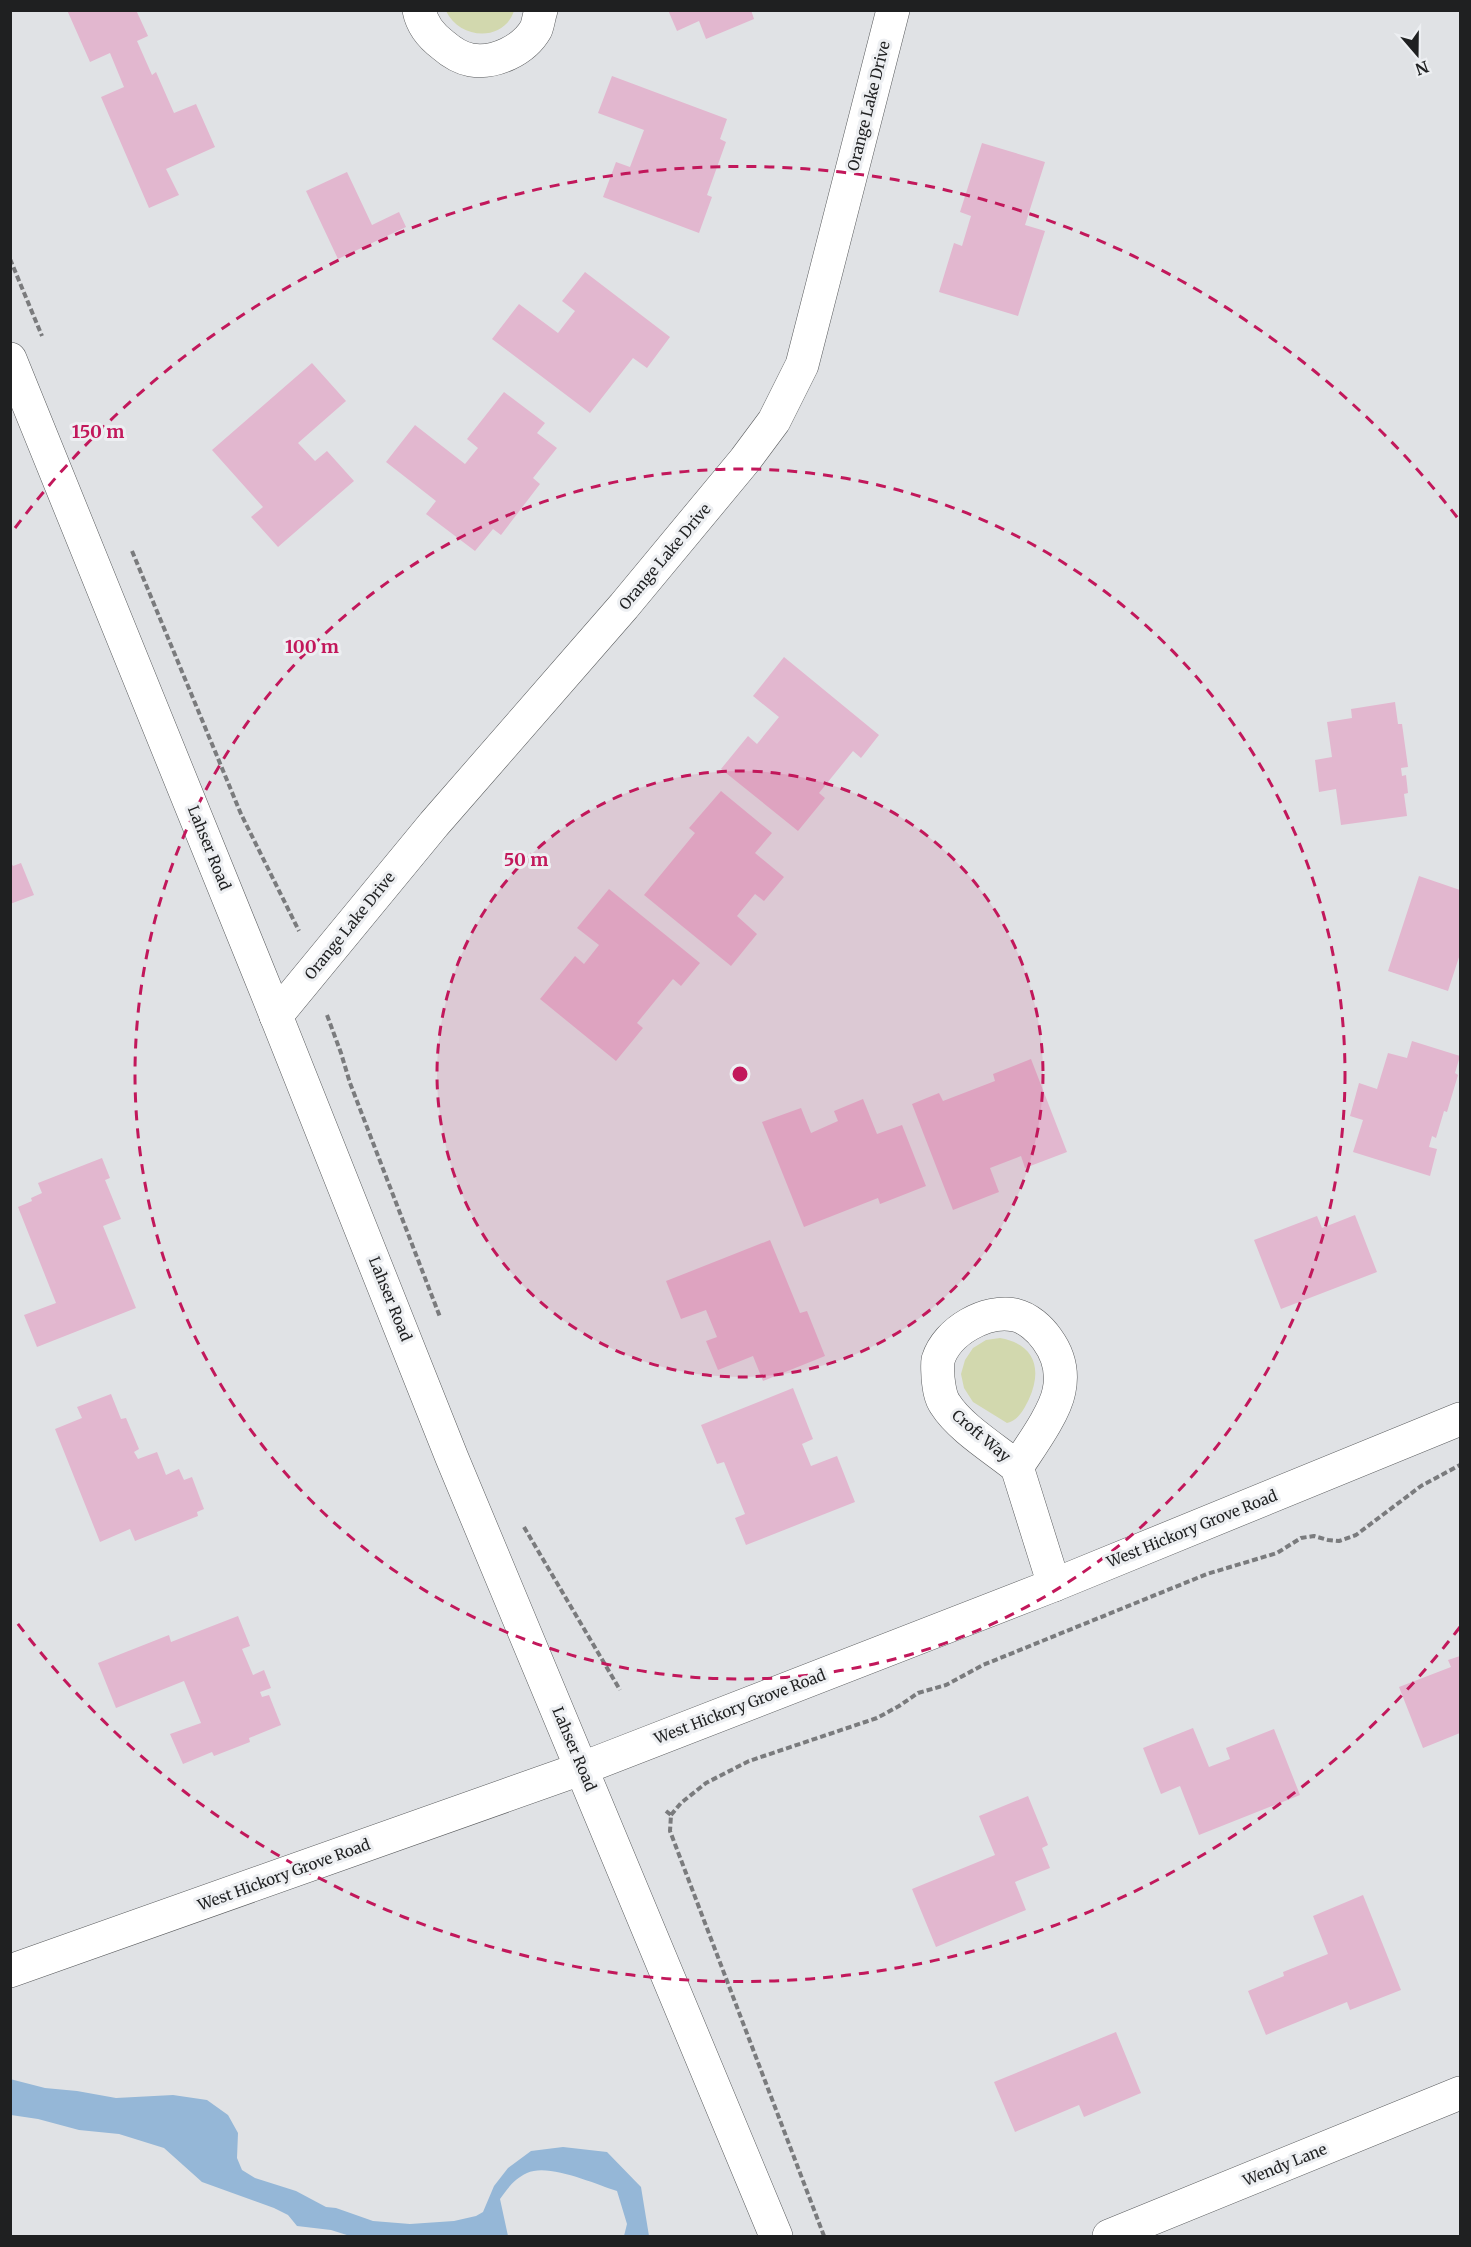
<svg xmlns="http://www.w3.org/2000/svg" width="1471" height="2247" font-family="Merriweather,serif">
  <rect width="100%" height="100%" fill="#e0e2e5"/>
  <!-- green -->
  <path fill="#d2d8ae" d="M446 11H514C503 43 459 39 446 11Z
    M1000 1338C1034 1344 1043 1368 1029 1399 1024 1409 1019 1420 1007 1423L973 1402 964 1388 961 1374 965 1360 973 1348 986 1340Z"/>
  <!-- water -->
  <path fill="#95b7d7" d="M10 2079 45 2088 77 2091 116 2098 173 2095 207 2100 228 2115 238 2133 237 2158 242 2170 255 2178 296 2191 326 2207 336 2208 373 2221 410 2224 454 2221 476 2216 483 2212 494 2186 508 2168 531 2151 563 2147 607 2152 641 2187 649 2236H624L627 2224 617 2191C594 2184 549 2163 527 2173 514 2179 508 2188 500 2199L508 2236H512H350L331 2230 297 2226 288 2215 274 2208 202 2182 164 2148 119 2134 79 2130 38 2119 11 2115Z"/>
  <!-- building -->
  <path fill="#e2b7cf" d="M67 10H136L148 36 137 41 152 75 156 72 174 113 196 104 215 147 166 169 179 195 149 208 101 97 124 87 110 53 90 62Z
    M668 10H751L754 19 706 39 699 21 677 31Z
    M612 76 727 119 720 139 726 142 707 195 712 197 699 233 603 197 616 162 630 167 644 130 598 113Z
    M982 143 1045 162 1025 225 1045 231 1018 316 939 292 954 243 962 246 971 216 960 212Z
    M347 172 372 225 399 212 406 227 338 259 306 191Z
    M585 272 670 337 647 368 633 358 590 413 492 339 519 304 558 333 575 311 562 301Z
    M312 363 346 401 298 443 315 461 327 451 354 481 278 547 251 517 263 507 212 450Z
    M504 392 545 423 537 433 557 448 533 478 540 484 501 535 493 529 475 551 426 514 436 501 386 462 415 425 465 464 478 448 467 439Z
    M784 657 879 735 861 758 853 751 819 793 825 798 798 831 721 769 748 736 757 744 779 717 753 696Z
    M1395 702 1398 724H1402L1408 767 1401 768 1402 776 1406 775 1408 793 1404 794 1407 816 1341 825 1336 789 1319 792 1315 760 1332 757 1327 722 1352 718 1351 709Z
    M721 791 772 833 755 853 784 877 764 901 755 894 737 916 757 934 731 966 644 895 695 833 689 828Z
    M10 861 13 866 21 863 34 895 10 904Z
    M1419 876 1460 890V954L1448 991 1388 971Z
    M609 889 700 963 681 986 673 979 637 1023 643 1028 616 1061 540 999 575 956 584 964 599 945 577 928Z
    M1412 1041 1460 1056 1455 1073 1458 1075 1447 1112 1444 1111 1436 1138 1432 1136 1429 1147 1437 1149 1430 1176 1353 1152 1363 1120 1350 1116 1359 1083 1377 1089 1388 1053 1407 1058Z
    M1031 1059 1067 1152 1025 1168 1021 1156 990 1168 999 1192 953 1210 912 1104 939 1093 943 1101 995 1081 993 1074Z
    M863 1099 877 1134 902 1125 926 1186 880 1204 878 1198 804 1227 762 1122 801 1108 811 1133 838 1121 834 1111Z
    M102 1158 110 1178 105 1180 121 1219 103 1226 136 1308 37 1347 24 1315 56 1303 18 1207 32 1201 31 1198 42 1193 38 1183Z
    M1355 1215 1377 1272 1281 1309 1254 1240 1317 1216 1322 1228Z
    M770 1240 800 1313 807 1311 825 1356 763 1381 753 1356 718 1370 706 1341 717 1337 706 1310 681 1319 666 1281Z
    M793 1388 813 1439 802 1444 811 1466 837 1456 855 1502 746 1545 735 1518 745 1514 724 1462 717 1464 701 1425Z
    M111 1394 121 1419 126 1418 139 1449 134 1452 138 1459 157 1452 166 1475 179 1469 184 1480 192 1477 204 1509 197 1512 198 1516 135 1541 130 1529 100 1542 55 1429 82 1418 77 1407Z
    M238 1616 250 1646 242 1649 253 1675 264 1670 271 1688 260 1692 262 1697 269 1695 281 1725 249 1738 250 1742 214 1756 212 1752 183 1764 170 1734 201 1723 184 1681 116 1708 98 1663 169 1635 171 1642Z
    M1460 1656V1733L1423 1748 1399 1687 1451 1667 1448 1660Z
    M1193 1728 1209 1767 1230 1759 1226 1748 1274 1729 1300 1795 1199 1835 1180 1786 1161 1794 1143 1748Z
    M1028 1796 1048 1845 1042 1848 1050 1868 1015 1882 1026 1910 936 1947 912 1889 995 1855 979 1816Z
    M1363 1895 1401 1990 1350 2010 1347 2002 1266 2035 1248 1991 1284 1976 1283 1972 1328 1954 1313 1916Z
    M1116 2032 1141 2093 1084 2117 1079 2105 1015 2132 994 2082Z"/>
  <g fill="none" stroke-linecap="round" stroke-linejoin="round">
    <!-- street casing -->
    <g stroke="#595b5d" stroke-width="34">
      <path id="street" d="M419 10C422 25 431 36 443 45 451 52 460 58 471 60 495 64 524 50 536 29 538 24 539 16 541 10
        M276 1016 434 824 624 606 745 460 774 421 802 365 893 10
        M1017 1467C995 1449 960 1428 945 1404 940 1397 939 1387 938 1378 938 1373 937 1365 938 1360 947 1331 986 1309 1015 1315 1028 1318 1040 1329 1047 1339 1058 1354 1063 1372 1059 1391 1055 1413 1030 1447 1017 1467L1054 1585
        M1109 2236 1460 2093"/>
    </g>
    <!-- secondary casing -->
    <g stroke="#595b5d" stroke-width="34">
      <path id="secondary" d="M10 359 265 988 452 1458 776 2236
        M10 1971 583 1768 1054 1585 1460 1419"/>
    </g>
    <!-- path -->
    <path stroke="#7a7b7d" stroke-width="4" stroke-dasharray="6 3" stroke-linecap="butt" d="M10 259 42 336
      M132 551 241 814 299 931
      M327 1015 341 1053 350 1083 440 1317
      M524 1527 620 1690
      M666 1811 671 1815 670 1831 824 2236
      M671 1815 681 1803 706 1783 749 1761 877 1718 899 1706 918 1693 946 1685 983 1665 1207 1574 1277 1553 1301 1538 1314 1536 1328 1540 1339 1541 1356 1535 1421 1486 1460 1465"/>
    <!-- street -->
    <use href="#street" stroke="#fff" stroke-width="33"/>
    <!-- secondary -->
    <use href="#secondary" stroke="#fff" stroke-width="33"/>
  </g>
  <!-- distance rings -->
  <circle cx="740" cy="1074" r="303" fill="#c2185b" fill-opacity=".12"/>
  <g fill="none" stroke="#c2185b" stroke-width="3" stroke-dasharray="10 8">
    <circle cx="740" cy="1074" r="303"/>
    <circle cx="740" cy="1074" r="605"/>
    <path d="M1460 1627A908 908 0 0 1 15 1620M15 528A908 908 0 0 1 1460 521"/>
  </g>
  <g text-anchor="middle" stroke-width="6" stroke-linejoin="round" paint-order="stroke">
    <!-- street labels -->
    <g font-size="15" fill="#1f2021" stroke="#edeff2">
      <text transform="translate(869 106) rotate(-76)" y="5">Orange Lake Drive</text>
      <text transform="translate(665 557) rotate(-50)" y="5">Orange Lake Drive</text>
      <text transform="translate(209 848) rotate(68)" y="5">Lahser Road</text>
      <text transform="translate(350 926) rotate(-51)" y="5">Orange Lake Drive</text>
      <text transform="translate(390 1299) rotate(68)" y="5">Lahser Road</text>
      <text transform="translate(981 1436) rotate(40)" y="5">Croft Way</text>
      <text transform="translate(1192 1529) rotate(-22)" y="5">West Hickory Grove Road</text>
      <text transform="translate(740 1707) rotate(-21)" y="5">West Hickory Grove Road</text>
      <text transform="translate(574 1749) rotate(67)" y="5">Lahser Road</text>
      <text transform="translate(284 1875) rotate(-20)" y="5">West Hickory Grove Road</text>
      <text transform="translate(1285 2165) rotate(-22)" y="5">Wendy Lane</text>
    </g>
  </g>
  <circle cx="740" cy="1074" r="9" fill="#c2185b" stroke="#edeff2" stroke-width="3"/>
  <g font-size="18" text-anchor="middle" font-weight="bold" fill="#c2185b" stroke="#edeff2" stroke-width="6" stroke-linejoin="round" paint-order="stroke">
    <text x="98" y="438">150 m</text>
    <text x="312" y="653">100 m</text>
    <text x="526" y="866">50 m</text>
  </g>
  <!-- border -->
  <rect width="1471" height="2247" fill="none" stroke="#1f2021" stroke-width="24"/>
  <!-- north arrow -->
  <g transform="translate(1417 54) rotate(160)" stroke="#edeff2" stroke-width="4.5" paint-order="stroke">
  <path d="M0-4.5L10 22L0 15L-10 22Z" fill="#1f2021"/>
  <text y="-9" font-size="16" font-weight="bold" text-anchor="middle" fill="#1f2021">N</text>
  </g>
</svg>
